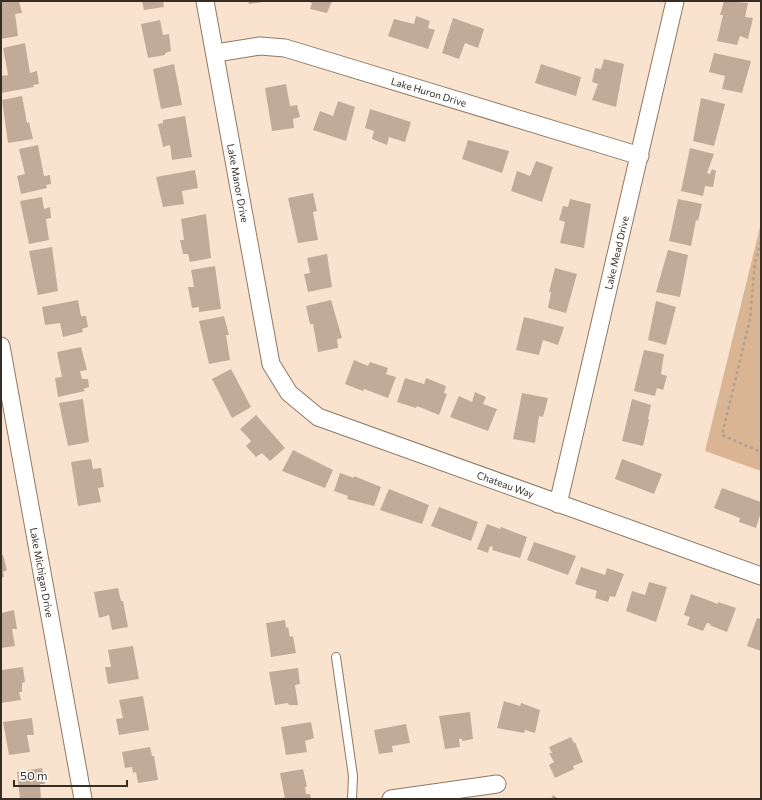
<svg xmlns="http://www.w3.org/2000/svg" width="762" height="800" font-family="Commissioner,sans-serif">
  <rect width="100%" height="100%" fill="#fae3ce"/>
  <!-- green -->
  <path fill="#dab593" d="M761 223V471L705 451Z"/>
  <!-- building -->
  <path fill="#c1ab98" d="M1 1H19L22 13 15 14 18 36 1 39Z
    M142 1H163L164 7 144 10Z
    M248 1H262L263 2 249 4Z
    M308 1H332L327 13 310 9 312 3Z
    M724 1 748 3 745 17 753 18 748 39 740 36 737 45 717 41 723 15H720Z
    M416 16 430 21 428 28 435 30 428 49 388 36 394 19 414 24Z
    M453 18 484 29 478 48 465 43 459 59 442 53Z
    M160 20 163 35 169 34 171 51 165 53V55L148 58 141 24Z
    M25 43 30 73 37 71 39 84 33 85 34 87 1 93V76L8 75 3 48Z
    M714 53 751 61 742 93 722 89 725 76 709 72Z
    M604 59 624 64 616 107 592 100 598 84 592 82 595 68 601 69Z
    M174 64 182 105 161 109 153 69Z
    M541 64 581 77 576 96 535 83Z
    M286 84 290 106 297 105 300 117 293 119 294 128 272 131 265 88Z
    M22 96 27 123 29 122 33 139 8 143 2 100Z
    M701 98 725 104 714 146 693 141Z
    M338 101 355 107 346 141 313 130 320 111 333 116Z
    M370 109 411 122 405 142 389 137 387 145 372 139 374 131 365 128Z
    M185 116 192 157 172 160 170 145 163 147 158 124 163 123V120Z
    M468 140 509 151 502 173 462 159Z
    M38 145 44 176 50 175 51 184 46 185 47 188 21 194 17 176 25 174 19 149Z
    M690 148 714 154 707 173 710 174 712 169 716 171 713 187 705 186 703 196 681 191Z
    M536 161 553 167 542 202 511 191 517 171 530 176Z
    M195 170 198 188 182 191 184 204 163 207 156 177Z
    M313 193 317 211 313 212 318 240 298 243 288 198Z
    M42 197 44 209 50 207 51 218 46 219 49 240 29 244 20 201Z
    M570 199 591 204 584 248 560 243 565 222 559 220 563 206 568 207Z
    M678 199 702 204 698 221 696 220 691 246 669 241Z
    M206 214 211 258 190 262 188 254H183L180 240H184L181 219Z
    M52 247 58 291 38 295 29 251Z
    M668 250 688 255 680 297 656 292Z
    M327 254 332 287 308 292 304 274 310 273 307 258Z
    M215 266 221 309 199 312V307L192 308 188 287H194L191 270Z
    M555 268 577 274 566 313 548 308 551 292H549Z
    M78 300 81 316H86L88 327 82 329 83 332 63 337 60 323 45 325 42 307Z
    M331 300 342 338 337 339 338 348 318 352 313 324H310L306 306Z
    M656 301 676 307 666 345 648 340Z
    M224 316 229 335H226L230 360 209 364 199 321Z
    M524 317 564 327 558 345 543 340 539 355 516 350Z
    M81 347 87 370 80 371 82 379H88L89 387 83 389 85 391 58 397 55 378 62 377 57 352Z
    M644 350 664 354 661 374 667 376 663 390 657 388 655 396 634 391Z
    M354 360 368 366 370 362 388 368 386 374 396 377 388 398 364 389 363 391 345 384Z
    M231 369 251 407 232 418 212 379Z
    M405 378 424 384 426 378 446 386 444 393 447 394 439 415 417 406 416 408 397 402Z
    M475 392 486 397 483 404 497 409 488 431 450 417 459 396 472 402Z
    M522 393 548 398 543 417 539 416 535 443 513 439Z
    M83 399 89 442 68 446 59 403Z
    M632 399 651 405 648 419 649 420 643 446 622 441Z
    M256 415 285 448 270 461 262 453 256 457 246 446 251 441 240 429Z
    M293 450 333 470 325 488 282 471Z
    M91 459 93 469 101 468 104 487 98 488 101 502 78 506 71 462Z
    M622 459 662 474 654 494 615 479Z
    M340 473 354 478V476L381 487 374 506 347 499 348 496 334 491Z
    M722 488 761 502V512L756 528 739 522 740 518 714 508Z
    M389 489 429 505 422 524 380 510Z
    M439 507 478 522 471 541 431 526Z
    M487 524 500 529 501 527 527 537 520 558 492 550 493 547 490 546 488 553 477 549Z
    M534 542 576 556 568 575 527 560Z
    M3 555 7 570 3 572 4 577 1 578V556Z
    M581 567 605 575 607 568 624 574 615 597 610 596 608 602 595 598 597 591 575 584Z
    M649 582 667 587 656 622 626 611 632 591 645 595Z
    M118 588 121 601H123L128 627 112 630 109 615 99 618 94 592Z
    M691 594 718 604V602L736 608 727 632 709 625 711 624 707 623 703 631 687 625 690 617 684 615Z
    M14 610 17 629H12L15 646 1 648V613Z
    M757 618 761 619V651L747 646Z
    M285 620 286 628 288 627 290 637 293 636 296 653 271 657 266 623Z
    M133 646 139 679 108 684 105 667H111L108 650Z
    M23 667 25 682 22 683V692H19L21 700 1 703 2 670Z
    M298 668 300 684 295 685 298 705H289L288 703 275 705 269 672Z
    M143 696 149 730 119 735 116 719 123 718 119 700Z
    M504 701 520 706 521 703 540 710 535 733 525 730 524 733 497 728Z
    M470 712 473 739 462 741V739H459L460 747 445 749 439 716Z
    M32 718 34 735H27L30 752 9 755 3 722Z
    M311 722 314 738 305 741 307 752 286 755 281 727Z
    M406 724 410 743 392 746 393 752 379 754 374 730Z
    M571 737 574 743 575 742 583 762 573 766 574 769 555 778 549 765 554 762 549 753H552L549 747Z
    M150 747 152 756H154L158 780 138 783 136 772 133 773 132 767 125 768 122 752Z
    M42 768 45 784H40L41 799H20L17 772Z
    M303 769 307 787H305L306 794H310L311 799H285L280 773Z
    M553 795 559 799H551Z"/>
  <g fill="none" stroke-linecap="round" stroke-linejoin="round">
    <!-- service casing -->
    <g stroke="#8d7966" stroke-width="10">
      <path id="service" d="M336 657 353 776 352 799"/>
    </g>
    <!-- minor casing -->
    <g stroke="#8d7966" stroke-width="19">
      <g id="minor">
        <path id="s1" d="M205 1 271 364 289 393 318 417 761 576"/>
        <path id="s2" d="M216 53 260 46 285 48 640 156"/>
        <path id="s3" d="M1 346 83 799"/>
        <path id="s4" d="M558 504 675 1"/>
        <path d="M391 799 497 784"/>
      </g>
    </g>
    <!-- path -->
    <path stroke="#b19f8f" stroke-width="2.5" stroke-dasharray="3 3" stroke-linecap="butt" d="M761 242 755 262 750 319 722 435 761 452"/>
    <!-- service -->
    <use href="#service" stroke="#fff" stroke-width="8"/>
    <!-- minor -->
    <use href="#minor" stroke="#fff" stroke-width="17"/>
  </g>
  <g text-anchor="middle" stroke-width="3" stroke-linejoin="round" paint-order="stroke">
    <!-- street labels -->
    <g font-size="10" fill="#362d25" stroke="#fff">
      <text dy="4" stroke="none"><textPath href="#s2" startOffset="220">Lake Huron Drive</textPath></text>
      <text dy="4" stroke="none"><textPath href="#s1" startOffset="185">Lake Manor Drive</textPath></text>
      <text dy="4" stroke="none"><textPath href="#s4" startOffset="258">Lake Mead Drive</textPath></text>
      <text dy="4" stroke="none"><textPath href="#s1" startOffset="640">Chateau Way</textPath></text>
      <text dy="4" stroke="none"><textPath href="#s3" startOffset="230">Lake Michigan Drive</textPath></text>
    </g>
  </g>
  <!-- border -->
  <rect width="762" height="800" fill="none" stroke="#362d25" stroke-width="4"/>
  <!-- scale -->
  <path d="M14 780v6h113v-6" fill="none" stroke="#362d25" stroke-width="2"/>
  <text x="20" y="780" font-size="12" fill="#362d25" stroke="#ffffff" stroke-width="3" paint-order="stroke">50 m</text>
</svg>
